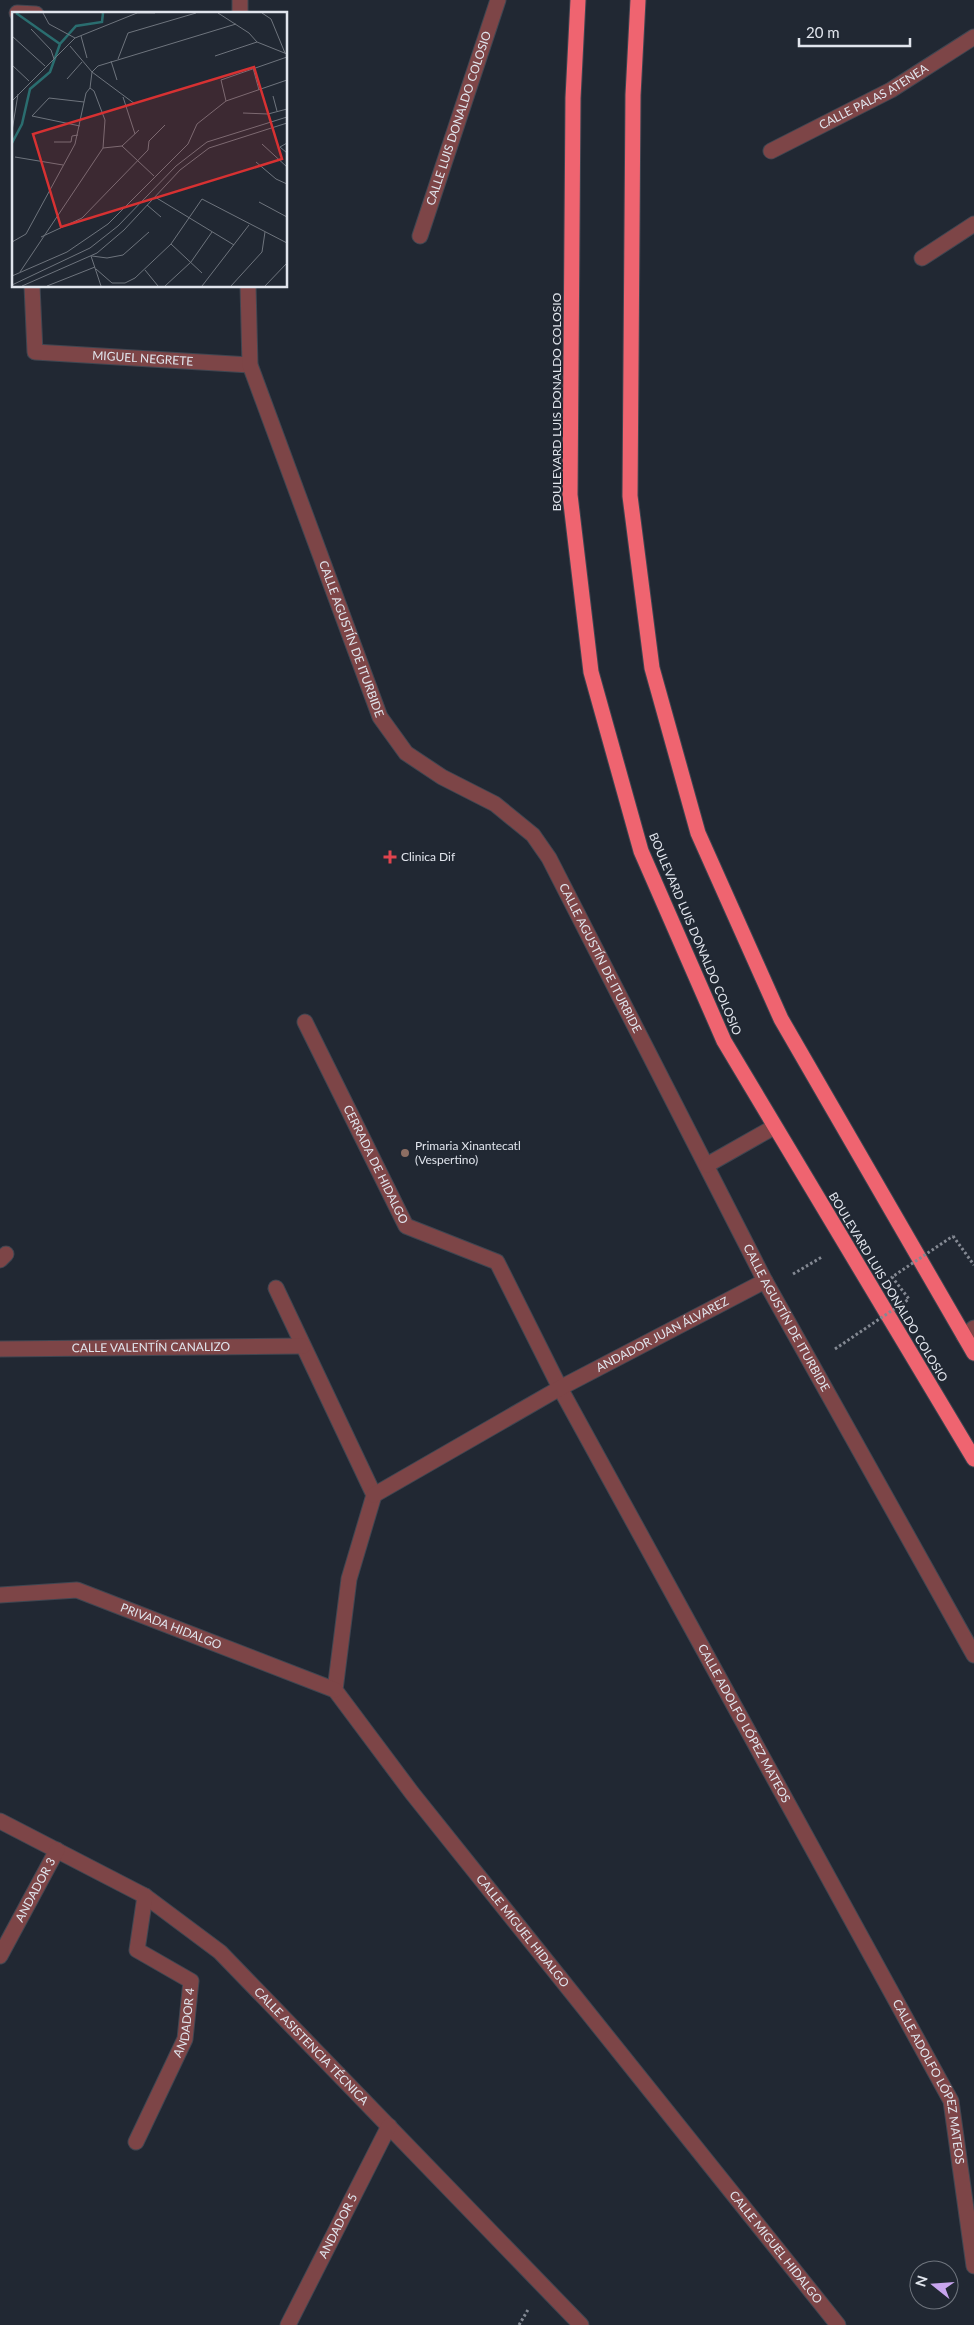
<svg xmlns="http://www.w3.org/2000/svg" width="974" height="2325" font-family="Lato,sans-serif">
  <rect width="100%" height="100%" fill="#212833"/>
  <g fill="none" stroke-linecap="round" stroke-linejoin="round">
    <!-- street casing -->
    <g stroke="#404651" stroke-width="17">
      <g id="street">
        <path d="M240 0V14"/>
        <path d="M17 13 36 14"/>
        <path id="s1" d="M771 151 891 90 974 37"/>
        <path id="s2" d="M420 236 498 0"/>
        <path d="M922 258 974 224"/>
        <path id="s3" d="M32 286 35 352 250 365"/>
        <path id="s4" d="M248 286 250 365 380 717 406 753 442 777 495 804 533 835 549 858 765 1281 974 1655"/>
        <path id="s5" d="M305 1022 406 1226 497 1262 560 1388 951 2101 974 2266"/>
        <path d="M707 1165 774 1127"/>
        <path d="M0 1260 6 1254"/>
        <path d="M276 1288 374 1495"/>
        <path d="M964 1336 974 1328"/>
        <path id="s6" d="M0 1349 303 1346"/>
        <path id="s7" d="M374 1495 349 1579 335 1690 412 1793 838 2325"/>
        <path id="s8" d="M374 1495 560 1388 765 1281"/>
        <path id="s9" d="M0 1595 77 1590 335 1690"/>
        <path id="s10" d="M0 1821 145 1896 220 1952 581 2325"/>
        <path id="s11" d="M0 1956 57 1850"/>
        <path id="s12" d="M136 2142 185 2039 191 1981 137 1950 145 1896"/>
        <path id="s13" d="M288 2325 389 2126"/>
      </g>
    </g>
    <!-- highway casing -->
    <g stroke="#404651" stroke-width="17">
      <path id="highway" d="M578 0 573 98 570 495 591 672 641 851 724 1041 974 1459
        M638 0 633 95 630 496 652 668 698 833 781 1019 974 1353"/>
    </g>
    <!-- path -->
    <path stroke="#848993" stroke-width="3" stroke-dasharray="2.5 2.5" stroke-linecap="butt" d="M953 1236 974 1265
      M793 1274 822 1257
      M519 2325 529 2308"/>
    <!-- street -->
    <use href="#street" stroke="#7d4547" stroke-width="15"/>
    <!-- highway -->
    <use href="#highway" stroke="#ef6470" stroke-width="15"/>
    <!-- path-bridge -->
    <path stroke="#848993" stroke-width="3" stroke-dasharray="2.5 2.5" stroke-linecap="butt" d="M835 1349 909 1299 892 1277 953 1236"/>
  </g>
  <!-- markers -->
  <path fill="#e0444e" stroke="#212833" stroke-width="2" d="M387.5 849.5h5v5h5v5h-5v5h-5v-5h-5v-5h5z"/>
  <circle fill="#8d6e63" stroke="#212833" stroke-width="2" cx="405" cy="1153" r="5"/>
  <g text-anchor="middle" stroke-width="4" stroke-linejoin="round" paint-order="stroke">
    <!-- street labels -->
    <g font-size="12" fill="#e1e5ed" stroke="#212833">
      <text dy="4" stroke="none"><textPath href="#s1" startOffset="116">CALLE PALAS ATENEA</textPath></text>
      <text dy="4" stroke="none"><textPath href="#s2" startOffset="124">CALLE LUIS DONALDO COLOSIO</textPath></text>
      <text dy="4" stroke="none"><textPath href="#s3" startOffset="174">MIGUEL NEGRETE</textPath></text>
      <text transform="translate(557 402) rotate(-90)" y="4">BOULEVARD LUIS DONALDO COLOSIO</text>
      <text dy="4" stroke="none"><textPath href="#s4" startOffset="371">CALLE AGUSTÍN DE ITURBIDE</textPath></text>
      <text transform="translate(695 934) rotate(67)" y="4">BOULEVARD LUIS DONALDO COLOSIO</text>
      <text dy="4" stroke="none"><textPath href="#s4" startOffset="791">CALLE AGUSTÍN DE ITURBIDE</textPath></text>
      <text dy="4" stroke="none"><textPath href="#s5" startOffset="159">CERRADA DE HIDALGO</textPath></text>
      <text transform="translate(888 1287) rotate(59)" y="4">BOULEVARD LUIS DONALDO COLOSIO</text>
      <text dy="4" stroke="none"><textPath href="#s4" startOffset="1196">CALLE AGUSTÍN DE ITURBIDE</textPath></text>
      <text dy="4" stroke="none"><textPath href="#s8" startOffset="330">ANDADOR JUAN ÁLVAREZ</textPath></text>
      <text dy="4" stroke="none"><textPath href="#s6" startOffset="151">CALLE VALENTÍN CANALIZO</textPath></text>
      <text dy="4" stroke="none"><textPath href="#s9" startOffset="178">PRIVADA HIDALGO</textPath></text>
      <text dy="4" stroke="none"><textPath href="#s5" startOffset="849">CALLE ADOLFO LÓPEZ MATEOS</textPath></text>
      <text dy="4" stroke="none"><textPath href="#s11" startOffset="75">ANDADOR 3</textPath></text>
      <text dy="4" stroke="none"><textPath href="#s7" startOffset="505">CALLE MIGUEL HIDALGO</textPath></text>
      <text dy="4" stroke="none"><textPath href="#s12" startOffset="130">ANDADOR 4</textPath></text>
      <text dy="4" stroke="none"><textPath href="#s10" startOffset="388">CALLE ASISTENCIA TÉCNICA</textPath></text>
      <text dy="4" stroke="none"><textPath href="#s5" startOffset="1254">CALLE ADOLFO LÓPEZ MATEOS</textPath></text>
      <text dy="4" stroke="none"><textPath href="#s13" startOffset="111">ANDADOR 5</textPath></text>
      <text dy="4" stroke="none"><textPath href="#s7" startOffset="910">CALLE MIGUEL HIDALGO</textPath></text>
    </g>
    <!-- poi labels -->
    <g font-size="12" fill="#e1e5ed" stroke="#212833" text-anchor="start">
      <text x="401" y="861">Clinica Dif</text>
      <text x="415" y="1150">Primaria Xinantecatl<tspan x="415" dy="14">(Vespertino)</tspan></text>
    </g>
  </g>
  <!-- overview -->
  <g transform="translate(12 12)">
    <rect width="275" height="275" fill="#212833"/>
    <path fill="none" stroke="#2a6d6f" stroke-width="2.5" d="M4 1 48 32M0 131 10 112 18 77 38 60 48 32 64 14 90 10 91 1"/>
    <path fill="none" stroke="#6e747d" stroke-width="1" d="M31 1 37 12 63 26M124 1H143M206 1 237 21 245 30 275 42M250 1 259 7 273 41M19 17 39 38 42 47M0 24 33 54M69 24 75 46M63 26 125 1M58 34 80 60 123 92M203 44 245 30M106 47 116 21 184 1M99 49 105 68M0 53 17 69M241 56 247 78M55 67 70 50M78 76 80 60 86 54 224 12M78 76 82 79 93 108 91 136M261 84 265 99M111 85 123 122M0 89 63 26M214 89 209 68 275 45M231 101 256 102 275 97M20 104 37 86 72 90M20 104 68 114M0 119 6 82M42 130H59L60 124 66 123M275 131 268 135 275 141M250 132 275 155M110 134 142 164M110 134 127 118M3 145 51 153M244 150 264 167 275 172M143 185 222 233M247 190 275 205M135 193 149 205M29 225 70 206 136 138 137 129 153 113M0 230 14 222 63 132 74 81 78 76M159 232 190 261M79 244 89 274M80 244 95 246 111 243 137 220M84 257 100 271H113L123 266 159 232 190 187 275 231M133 258 146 274M8 260 91 136 110 134M0 264 55 240 96 212 176 132 185 112 214 89 275 68M0 273 78 236 106 214 164 154 195 130 275 105M10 274 85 241 112 218 168 158 197 136 275 111M35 274 83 255M153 274 179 250 200 220M190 274 237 213M219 274 250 240 253 220M253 274 275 251"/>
    <path fill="#d73132" fill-opacity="0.15" stroke="#d73132" stroke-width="2.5" d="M242 55 270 147 49 215 21 122Z"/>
    <rect width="275" height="275" fill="none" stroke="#e1e5ed" stroke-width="2.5"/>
  </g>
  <!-- north arrow -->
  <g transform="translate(934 2285) rotate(287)"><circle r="24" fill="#212833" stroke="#6e747d"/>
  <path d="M0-4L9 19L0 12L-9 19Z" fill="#c8a5ee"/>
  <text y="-8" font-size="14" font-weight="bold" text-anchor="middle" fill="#e1e5ed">N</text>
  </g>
  <!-- scale -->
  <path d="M799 38v8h111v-8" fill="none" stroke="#e1e5ed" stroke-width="2.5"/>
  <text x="806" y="38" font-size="15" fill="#e1e5ed" stroke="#212833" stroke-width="4" paint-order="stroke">20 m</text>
</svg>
